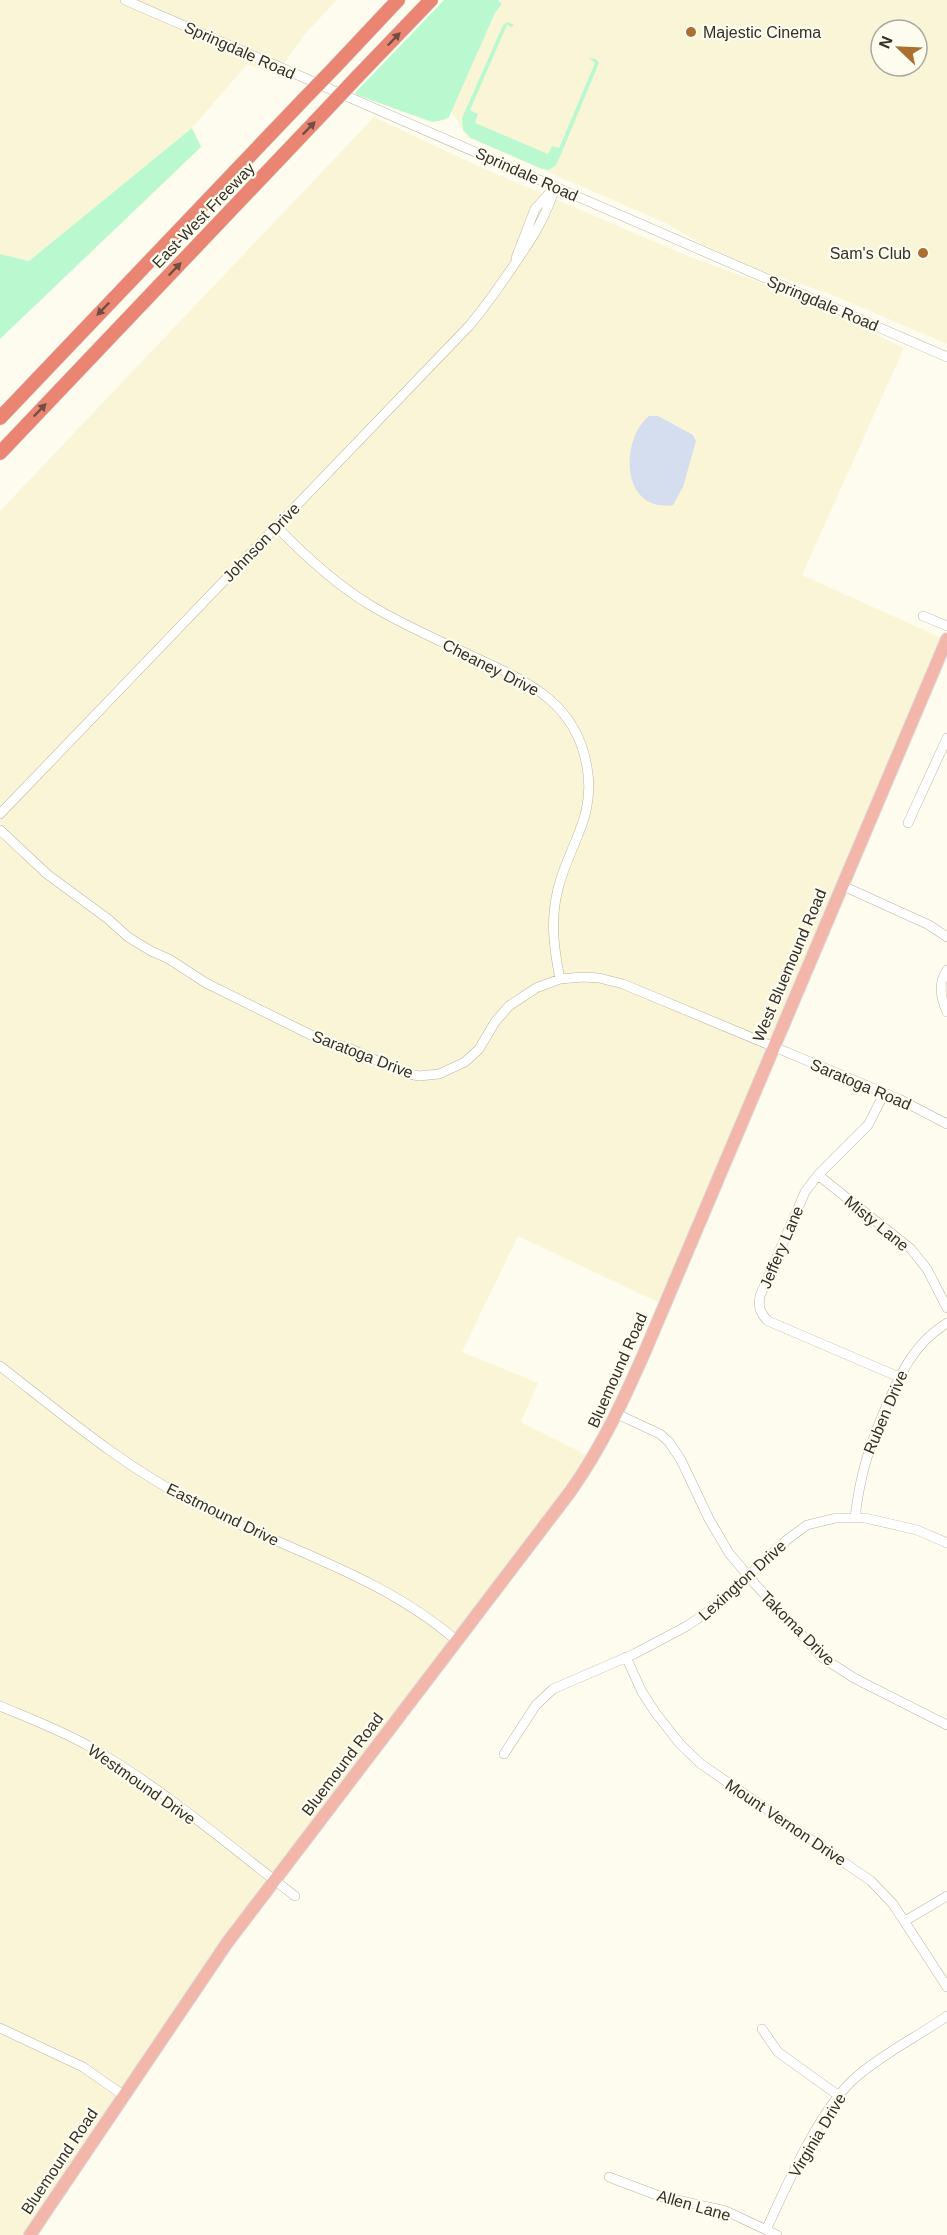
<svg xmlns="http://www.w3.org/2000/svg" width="947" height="2235" font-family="Arial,sans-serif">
  <rect width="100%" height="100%" fill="#fefcef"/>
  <!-- built -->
  <path fill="#faf5d7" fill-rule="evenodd" d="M0 0H337L304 35 276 75 247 64 192 128 29 261 0 254Z
    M501 0H947V344L830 294 764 272 701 244 668 224 467 137 451 111ZM881 30H917V66H881Z
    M374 117 474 164 690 257 754 280 827 311 904 348 802 575 946 640 664 1305 518 1236 462 1352 538 1383 521 1422 593 1458 274 1880 30 2235H0V511Z"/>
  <!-- green -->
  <path fill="#baf9d0" d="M444 0H498L502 4 495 13 449 117 443 120 432 122 357 95 355 93Z
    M508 22 514 25 512 27 507 25 470 110 478 114 475 123 548 154 552 146 559 148 595 63 589 58 596 59 599 63 559 159 556 165 549 170 540 168 471 138 463 130 462 118 503 25Z
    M192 128 201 147 0 339V254L29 261Z"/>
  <!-- water -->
  <path fill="#d5deef" d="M649 416H658L693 435 696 441 683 487 673 505C620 513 620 439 649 416Z"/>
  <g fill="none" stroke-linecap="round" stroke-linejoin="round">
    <!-- minor casing -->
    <g stroke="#bab6a1" stroke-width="10">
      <path id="minor" d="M125 0 947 357
        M516 258 535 209 553 189
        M276 526C305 556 335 584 370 605 403 625 438 640 472 656 526 681 576 701 587 767 596 818 569 844 558 889 550 920 554 949 560 979
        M923 616 947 626
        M0 814 469 326C487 305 501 284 516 262 533 237 547 215 555 187
        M908 823 947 738
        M0 830 47 874 108 919 128 937 151 951 169 959 206 983 321 1040 349 1048 405 1073 419 1076 439 1074 465 1062 479 1049 495 1022 509 1006 536 988 560 979 583 977 599 978 623 984 899 1099 947 1124
        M841 885 929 925 947 937
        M947 970C938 983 941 999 947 1012
        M884 1094 868 1125 818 1175 805 1192 760 1296C758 1307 760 1313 768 1321L899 1377
        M818 1175 911 1249 927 1269 947 1308
        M0 1366C62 1414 123 1466 193 1502 282 1549 380 1574 457 1641
        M617 1414 660 1434 669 1442 681 1460 709 1519 729 1553 755 1584 823 1658 854 1678 947 1725
        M855 1518C860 1474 869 1447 886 1407 901 1373 914 1343 947 1323
        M626 1657 642 1692 655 1712 680 1744 701 1764 871 1881 893 1904 947 1987
        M0 1706C31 1719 63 1731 92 1748 164 1789 229 1846 295 1896
        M504 1754 536 1705 553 1689 634 1654 687 1626 713 1608 788 1539 807 1525 836 1518H865L917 1530 947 1543
        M905 1921 947 1896
        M0 2028 83 2067 123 2095
        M762 2029 778 2052 839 2096
        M609 2177 659 2196 726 2211 777 2235
        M766 2230C787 2185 819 2110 855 2078 882 2054 917 2037 947 2016"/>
    </g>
    <!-- major casing -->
    <g stroke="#dededd" stroke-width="14">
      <path id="major" d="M30 2235 227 1943 570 1492C602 1447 624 1399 646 1349L947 639"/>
    </g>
    <!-- highway casing -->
    <g stroke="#dededd" stroke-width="15">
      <path id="highway" d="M334 68 398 0
        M357 77 431 0
        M0 418 303 100
        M0 453 326 110"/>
    </g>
    <!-- minor -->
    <use href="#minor" stroke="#fff" stroke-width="9"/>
    <!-- major -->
    <use href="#major" stroke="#f2b6aa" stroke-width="12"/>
    <!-- highway -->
    <use href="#highway" stroke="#e98572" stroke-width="14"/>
    <!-- highway-bridge casing -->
    <g stroke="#dededd" stroke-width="15" stroke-linecap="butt">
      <path id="highway-bridge" d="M303 100 334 68
        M326 110 357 77"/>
    </g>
    <!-- highway-bridge -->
    <use href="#highway-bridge" stroke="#e98572" stroke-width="14"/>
  </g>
  <!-- one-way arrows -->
  <defs><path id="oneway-solid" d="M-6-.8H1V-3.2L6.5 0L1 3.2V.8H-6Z" transform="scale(1.5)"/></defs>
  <g fill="#724e42">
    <use href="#oneway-solid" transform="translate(394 39) rotate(-46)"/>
    <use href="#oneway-solid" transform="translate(309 128) rotate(-46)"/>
    <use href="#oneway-solid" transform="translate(175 269) rotate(-46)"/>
    <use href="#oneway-solid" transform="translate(103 309) rotate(134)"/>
    <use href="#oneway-solid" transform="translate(40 410) rotate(-46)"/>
  </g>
  <!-- markers -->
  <g fill="#ab7031" stroke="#fefcef" stroke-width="2">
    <circle cx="691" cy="32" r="6"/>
    <circle cx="923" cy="253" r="6"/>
  </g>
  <g text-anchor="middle" stroke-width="4.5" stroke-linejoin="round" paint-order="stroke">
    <!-- poi labels -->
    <g font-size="16" fill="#323028" stroke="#fefcef" text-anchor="start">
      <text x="703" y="38">Majestic Cinema</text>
      <text x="911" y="259" text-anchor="end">Sam's Club</text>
    </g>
    <!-- street labels -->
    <g font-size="16" fill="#323028" stroke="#fefcef">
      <text transform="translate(240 50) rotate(24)" y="6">Springdale Road</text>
      <text transform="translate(527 174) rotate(24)" y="6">Sprindale Road</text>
      <text transform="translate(203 215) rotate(-46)" y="6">East-West Freeway</text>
      <text transform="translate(823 303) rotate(23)" y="6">Springdale Road</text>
      <text transform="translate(261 542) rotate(-46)" y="6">Johnson Drive</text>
      <text transform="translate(491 667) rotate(27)" y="6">Cheaney Drive</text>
      <text transform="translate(789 965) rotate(-67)" y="6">West Bluemound Road</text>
      <text transform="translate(363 1054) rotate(21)" y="6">Saratoga Drive</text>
      <text transform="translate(861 1084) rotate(23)" y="6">Saratoga Road</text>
      <text transform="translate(877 1223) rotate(39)" y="6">Misty Lane</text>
      <text transform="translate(781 1247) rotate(-67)" y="6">Jeffery Lane</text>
      <text transform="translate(617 1370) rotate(-66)" y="6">Bluemound Road</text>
      <text transform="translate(885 1412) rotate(-67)" y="6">Ruben Drive</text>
      <text transform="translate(223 1514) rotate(26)" y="6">Eastmound Drive</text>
      <text transform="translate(742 1580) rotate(-42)" y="6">Lexington Drive</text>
      <text transform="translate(798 1628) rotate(45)" y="6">Takoma Drive</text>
      <text transform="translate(342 1764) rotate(-53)" y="6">Bluemound Road</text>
      <text transform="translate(142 1784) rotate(35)" y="6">Westmound Drive</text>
      <text transform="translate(786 1822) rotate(34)" y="6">Mount Vernon Drive</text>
      <text transform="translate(817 2135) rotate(-59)" y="6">Virginia Drive</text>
      <text transform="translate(59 2161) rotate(-56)" y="6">Bluemound Road</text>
      <text transform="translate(694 2205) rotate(16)" y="6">Allen Lane</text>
    </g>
  </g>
  <!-- north arrow -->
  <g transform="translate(899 48) rotate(293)"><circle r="28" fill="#fefcef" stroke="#acaa9f" stroke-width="1.5"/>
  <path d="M0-4.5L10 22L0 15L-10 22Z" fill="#ab7031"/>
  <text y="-9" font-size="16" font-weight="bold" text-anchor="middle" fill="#323028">N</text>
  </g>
</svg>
